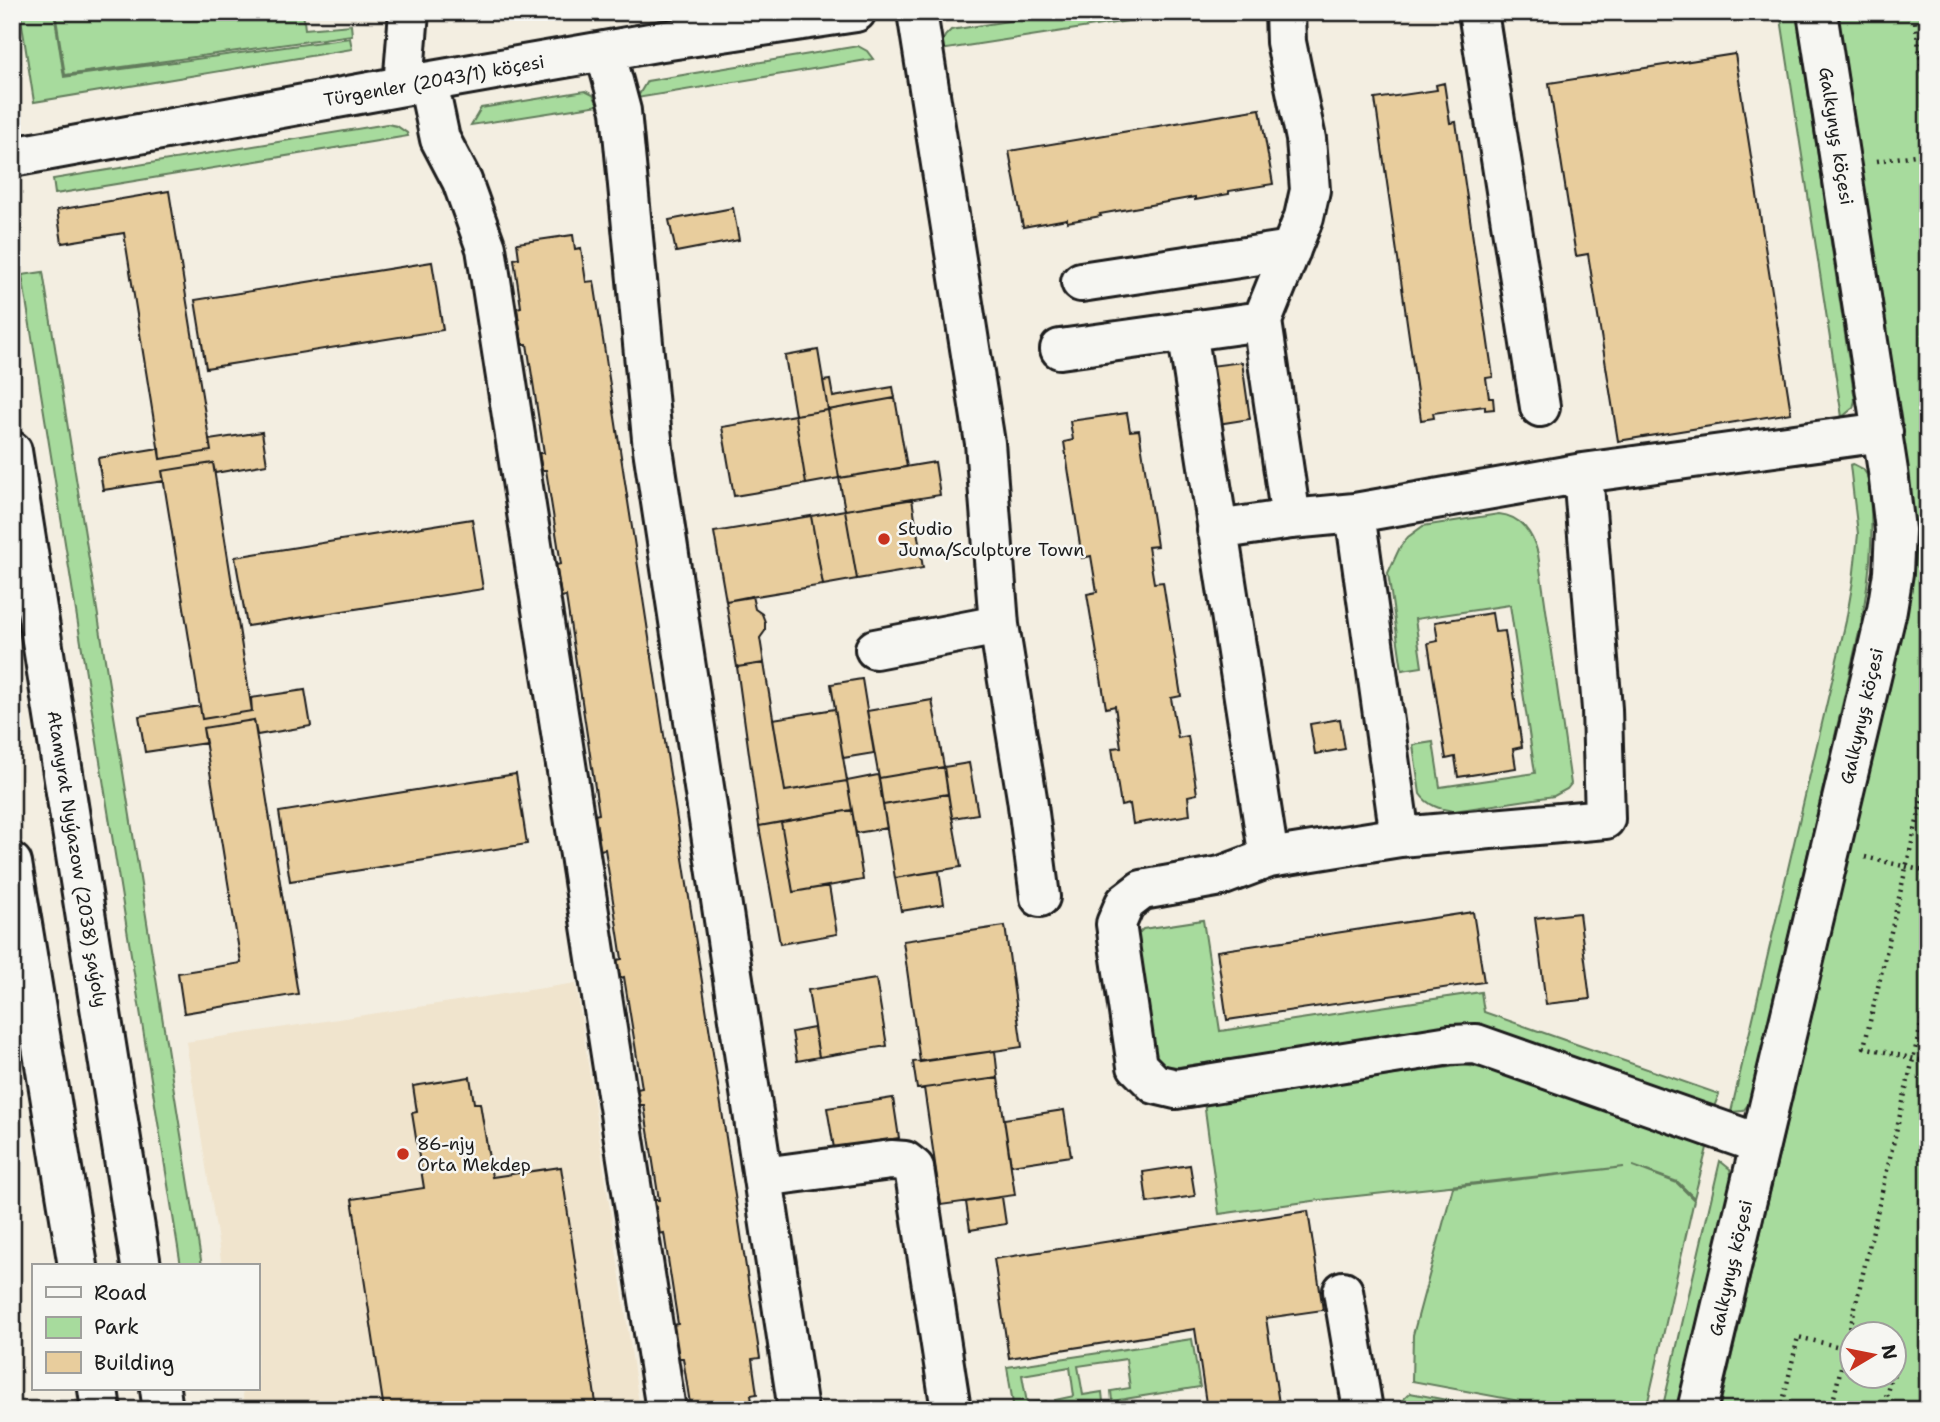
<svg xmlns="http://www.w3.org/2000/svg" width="1940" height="1422" font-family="'Shantell Sans',sans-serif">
  <rect width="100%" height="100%" fill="#f3eee1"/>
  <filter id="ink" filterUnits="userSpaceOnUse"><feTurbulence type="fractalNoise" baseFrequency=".0143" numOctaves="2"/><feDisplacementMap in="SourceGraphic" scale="14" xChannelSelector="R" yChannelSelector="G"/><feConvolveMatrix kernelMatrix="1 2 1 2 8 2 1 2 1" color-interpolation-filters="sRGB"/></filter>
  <g filter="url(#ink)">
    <!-- built -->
    <path fill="#f0e4cd" d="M576 983 640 1410H245L242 1389H257V1266H222L186 1042Z"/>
    <!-- green -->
    <path fill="#a7db9d" stroke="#627c5c" stroke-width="2" fill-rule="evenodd" d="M20 12H54L64 77 350 38 352 49 34 102Z
      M55 12H303L305 29 351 25 352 35 65 75Z
      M1067 12H1186L940 50 945 36 951 30Z
      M1780 12H1796L1855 400 1853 408 1842 417Z
      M1836 12H1928V1410H1719L1890 682C1904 617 1917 548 1909 481ZM1853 1334H1895V1376H1853Z
      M858 46 867 51 873 59 637 98 647 81Z
      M585 91 593 95 599 105 471 125 481 108Z
      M387 124 397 126 407 133 408 136 55 194 53 179Z
      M43 272 202 1266H181L22 275Z
      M1853 464 1863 469 1867 475C1876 526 1870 574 1861 624L1750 1102 1743 1111 1731 1112 1846 621 1853 581 1858 534 1850 465Z
      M1499 514C1521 516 1533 534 1538 554L1571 784 1567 789 1554 796 1454 811C1440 809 1428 806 1420 794L1413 745 1433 742 1440 787 1535 773 1510 605 1415 619 1422 667 1402 670 1388 573 1400 547 1408 537 1423 526Z
      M1203 920 1220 1031 1481 992 1484 1012 1719 1094 1714 1107 1475 1023 1178 1067 1166 1066 1153 1060 1134 938 1143 929Z
      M1464 1065 1493 1070 1681 1136 1707 1148 1694 1198 1678 1182 1633 1166 1677 1183 1694 1200 1646 1410H1568L1412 1381 1413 1335 1453 1187 1624 1167 1320 1200 1219 1214 1204 1102Z
      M1720 1161 1730 1169 1732 1179 1679 1410H1662Z
      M1192 1339 1200 1387 1112 1401 1111 1391 1130 1388 1126 1359 1078 1366 1083 1395 1102 1392 1103 1402 1056 1409 1055 1400 1074 1396 1070 1367 1022 1375 1027 1403 1046 1401 1047 1410H1014L1007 1367Z
      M1410 1393 1499 1410H1392Z"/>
    <!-- building -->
    <path fill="#e8cd9d" stroke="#1c1c1c" stroke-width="2" d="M1735 54 1791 413 1618 441 1588 254 1576 256 1549 83Z
      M1444 83 1450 123 1456 122 1493 377 1486 378 1489 398H1493L1494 409 1485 410V406L1433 413 1434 418 1421 420 1375 99 1437 90 1436 85Z
      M1260 109 1273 184 1229 191V194L1195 200V197L1100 214 1101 216 1067 222V219L1023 227 1009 151Z
      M169 191 211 451 160 459 124 233 62 243 57 210Z
      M733 208 739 240 676 252 669 220Z
      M573 235 575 249 581 248 586 282 594 281 760 1358 752 1359 757 1394 751 1395 753 1408 744 1410H696L695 1403 690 1404 683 1358H678L673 1325 678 1324 664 1233 659 1234 654 1200H659L644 1105H639L637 1089 642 1088 624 977 620 978 617 960 622 959 605 849 600 850 595 815 599 814 566 596 561 597 556 565 561 564 546 470H542L539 453H544L527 344H522L517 308 521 307 514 259 519 258 517 243Z
      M432 262 443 330 206 368 195 300Z
      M818 350 828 410 795 415 785 356Z
      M1242 362 1250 419 1211 425 1202 367Z
      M830 380 833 397 893 387 895 398 828 410 823 381Z
      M895 398 907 467 839 478 828 410Z
      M828 410 839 478 806 484 795 415Z
      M1127 413 1130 431 1139 430 1157 546 1148 547 1154 583 1163 582 1181 696 1171 698 1178 738 1188 736 1197 794 1188 796 1190 815 1133 824 1130 804 1121 806 1112 748 1121 747 1115 706 1106 708 1087 594 1097 592 1091 556 1082 558 1064 442 1073 440 1070 421Z
      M795 415 806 484 734 496 722 427Z
      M262 432 267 464 215 473 213 463 162 471 164 481 103 490 98 458 159 448 160 459 211 451 209 440Z
      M935 462 940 495 845 510 839 478Z
      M213 463 252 711 202 719 162 471Z
      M912 499 923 568 857 579 845 510Z
      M845 510 857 579 823 585 811 516Z
      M811 516 823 585 726 601 714 532Z
      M472 519 483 589 247 626 235 557Z
      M752 596 755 609 762 614 765 622V631L760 638 764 663 737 667 726 601Z
      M1492 613 1495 632 1505 631 1522 747 1513 749 1516 768 1458 777 1455 757 1446 759 1428 643 1438 641 1435 622Z
      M764 663 785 791 847 781 852 810 759 826 737 667Z
      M862 679 874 753 843 758 831 684Z
      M305 690 311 726 257 735 254 720 203 728 206 743 145 752 139 716 200 706 202 719 252 711 251 698Z
      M932 700 944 767 879 778 867 711Z
      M835 709 847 781 785 791 773 719Z
      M1340 719 1345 749 1315 754 1310 724Z
      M254 720 298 994 184 1013 178 973 241 963 203 728Z
      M969 763 978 814 952 818 944 767Z
      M944 767 948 794 883 805 879 778Z
      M516 774 527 844 290 881 279 812Z
      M878 775 887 828 856 833 847 781Z
      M948 794 961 867 895 878 883 805Z
      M852 810 863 880 793 892 781 822Z
      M781 822 793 892 829 886 837 934 780 944 759 826Z
      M939 871 944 904 901 911 895 878Z
      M1473 912 1484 982 1227 1020 1217 951Z
      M1579 913 1590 999 1546 1004 1535 918Z
      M1005 926 1022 1047 920 1062 903 941Z
      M876 979 887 1046 819 1057 808 990Z
      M814 1028 819 1057 797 1061 792 1032Z
      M995 1051 998 1078 917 1089 913 1062Z
      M470 1077 474 1103H480L492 1177 561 1167 597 1410H384L352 1199 424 1188 412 1113 417 1112 413 1086Z
      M998 1078 1015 1195 941 1205 924 1088Z
      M893 1098 899 1138 834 1148 827 1108Z
      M1064 1110 1071 1156 1011 1165 1004 1119Z
      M1190 1165 1195 1196 1147 1203 1143 1172Z
      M1002 1197 1006 1224 970 1230 966 1202Z
      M1308 1211 1323 1310 1266 1318 1280 1410H1207L1195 1329 1009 1358 994 1259Z"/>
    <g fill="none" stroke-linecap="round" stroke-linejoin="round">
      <!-- minor casing -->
      <g stroke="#1c1c1c" stroke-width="44">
        <path id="minor" d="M917 12 985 443 999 625 1027 798 1040 897
          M1285 12 1286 42 1306 139 1310 190 1304 217 1262 321 1291 519
          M1478 12 1540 407
          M605 51 621 111 653 449 798 1410
          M428 82 440 139 462 181 486 248 666 1410
          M403 86 409 12
          M12 157 403 86 656 42 856 12
          M1081 282 1291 250
          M1187 331 1269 858
          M1060 349 1262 321
          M1583 473 1602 709 1605 819 1400 837 1269 858 1221 876 1142 890 1125 903 1116 924 1137 1066 1155 1084 1176 1089 1450 1045 1476 1044 1760 1144
          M1355 513 1400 837
          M1217 530 1291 519 1355 513 1583 473 1883 432
          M875 649 999 625
          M763 1177 891 1160 905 1161 914 1168 951 1410
          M1343 1291 1363 1410
          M1697 1410 1887 610 1893 573 1895 530 1888 471 1817 12"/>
      </g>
      <!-- major casing -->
      <g stroke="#1c1c1c" stroke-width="44">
        <path id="major" d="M12 451 141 1266
          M12 863 78 1266
          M98 1389 101 1410
          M160 1389 163 1410"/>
      </g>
      <!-- path -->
      <path stroke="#1c1c1c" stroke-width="4.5" stroke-dasharray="2 5" stroke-linecap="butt" d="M1928 13 1914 15 1928 105
        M12 63 22 61
        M1877 161 1928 153
        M1928 774 1864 1047 1928 1062
        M1865 857 1924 871
        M1928 862 1923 878 1928 895
        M1895 1360V1361
        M1781 1410 1798 1337 1853 1350
        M1831 1410 1928 995
        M1883 1410 1891 1376"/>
      <!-- minor -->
      <use href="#minor" stroke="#f6f6f2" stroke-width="38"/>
      <!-- major -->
      <use href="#major" stroke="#f6f6f2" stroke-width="38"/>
    </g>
  </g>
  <!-- markers -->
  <g fill="#c8321e" stroke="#f6f6f2" stroke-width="2.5">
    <circle cx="884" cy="539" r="7"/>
    <circle cx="403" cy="1154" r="7"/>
  </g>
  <g text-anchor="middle" stroke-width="5" stroke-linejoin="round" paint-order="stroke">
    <!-- street labels -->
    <g font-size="18" fill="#1c1c1c" stroke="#f6f6f2">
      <text transform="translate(434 81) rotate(-10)" y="6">Türgenler (2043/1) köçesi</text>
      <text transform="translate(1836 136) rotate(81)" y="6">Galkynyş köçesi</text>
      <text transform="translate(1862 716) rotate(-77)" y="6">Galkynyş köçesi</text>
      <text transform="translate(77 859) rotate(81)" y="6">Atamyrat Nyýazow (2038) şaýoly</text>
      <text transform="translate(1731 1268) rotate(-77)" y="6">Galkynyş köçesi</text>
    </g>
    <!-- poi labels -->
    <g font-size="18" fill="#1c1c1c" stroke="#f6f6f2" text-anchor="start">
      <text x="898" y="535">Studio<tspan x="898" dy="21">Juma/Sculpture Town</tspan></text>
      <text x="417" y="1150">86-njy<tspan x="417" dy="21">Orta Mekdep</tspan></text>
    </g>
  </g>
  <!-- margin -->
  <rect width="1940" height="1422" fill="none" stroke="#f6f6f2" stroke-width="42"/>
  <rect x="21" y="21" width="1898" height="1380" fill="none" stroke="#1c1c1c" stroke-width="2.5" filter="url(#ink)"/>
  <!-- legend -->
  <rect x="32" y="1264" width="228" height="126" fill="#f6f6f2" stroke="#9f9f9c" stroke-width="2"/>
  <rect x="46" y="1287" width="35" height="10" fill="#f6f6f2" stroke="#9f9f9c" stroke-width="2"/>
  <text x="94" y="1300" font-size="21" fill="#1c1c1c">Road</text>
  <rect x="46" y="1317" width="35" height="21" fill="#a7db9d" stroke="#9f9f9c" stroke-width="2"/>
  <text x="94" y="1334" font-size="21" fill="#1c1c1c">Park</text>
  <rect x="46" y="1352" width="35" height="21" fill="#e8cd9d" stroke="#9f9f9c" stroke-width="2"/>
  <text x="94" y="1370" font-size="21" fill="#1c1c1c">Building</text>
  <!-- north arrow -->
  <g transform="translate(1873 1355) rotate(80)"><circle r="33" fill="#f6f6f2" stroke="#9f9f9c" stroke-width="2"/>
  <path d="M0-5L12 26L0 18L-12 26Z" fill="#c8321e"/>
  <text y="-10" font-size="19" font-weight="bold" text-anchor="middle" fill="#1c1c1c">N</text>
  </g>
</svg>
